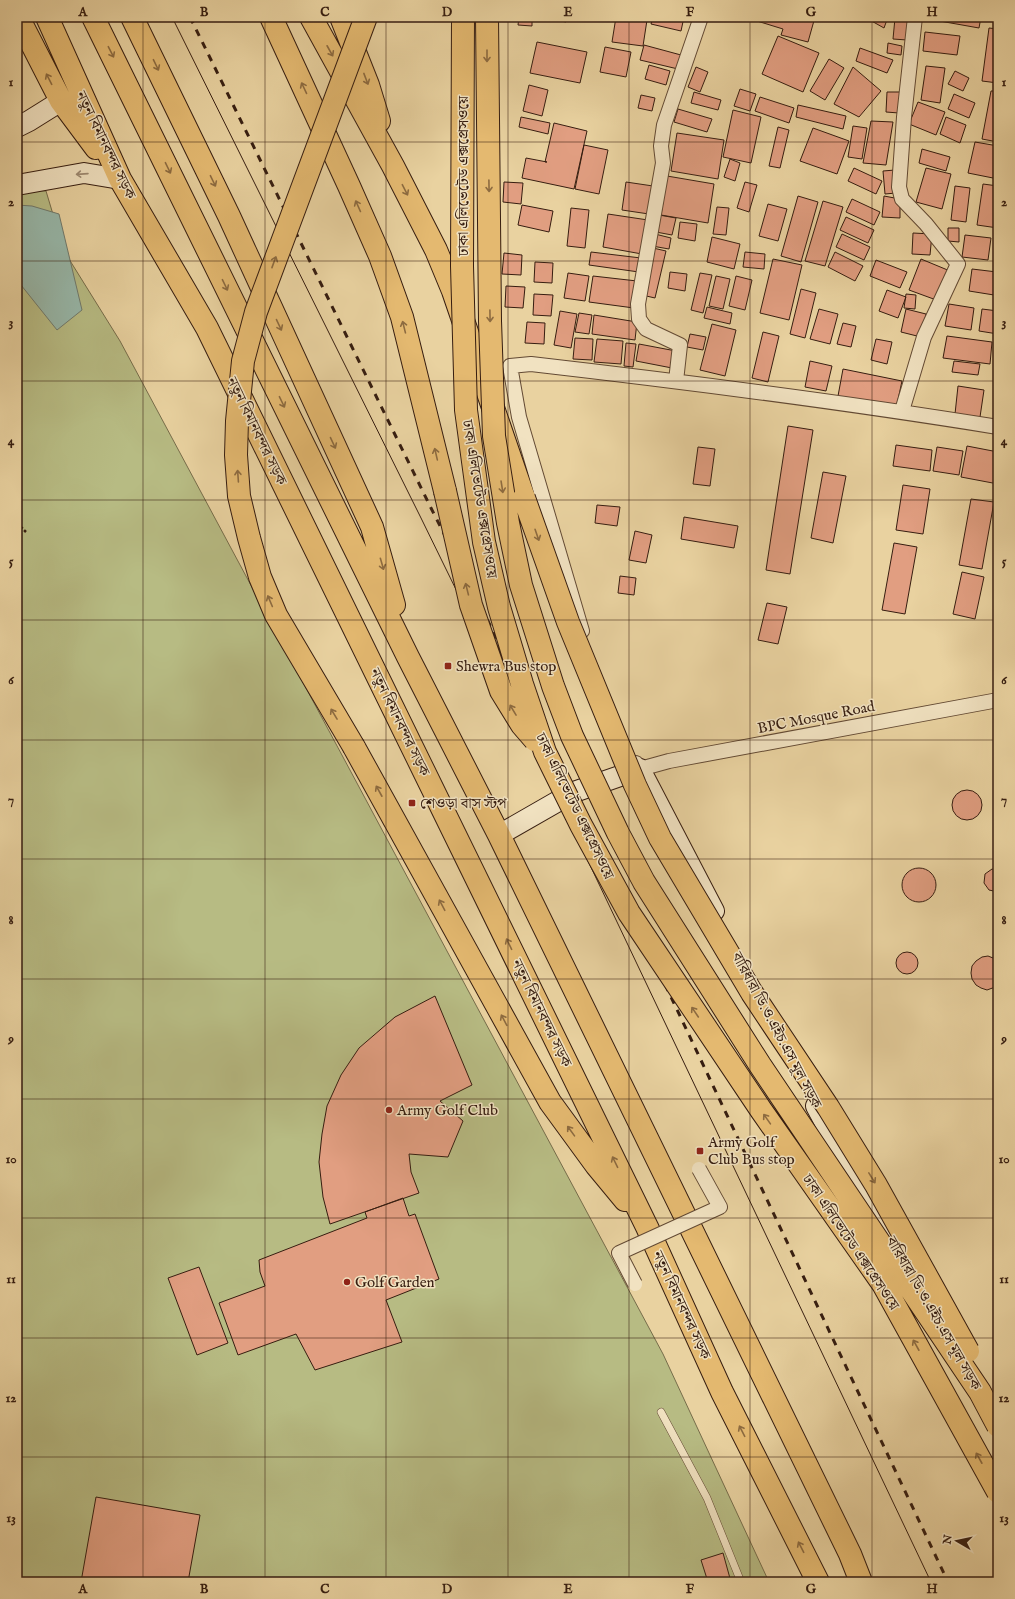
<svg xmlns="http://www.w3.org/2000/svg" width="1015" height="1599" font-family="'IM FELL English','Noto Serif Bengali',serif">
  <rect width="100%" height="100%" fill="#e9d2a0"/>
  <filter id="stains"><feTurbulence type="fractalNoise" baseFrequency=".005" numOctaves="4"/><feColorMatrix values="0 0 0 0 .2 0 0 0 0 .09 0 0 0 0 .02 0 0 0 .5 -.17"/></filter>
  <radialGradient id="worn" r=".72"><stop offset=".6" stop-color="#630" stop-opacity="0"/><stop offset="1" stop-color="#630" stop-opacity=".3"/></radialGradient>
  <!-- green -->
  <path fill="#b7bb83" stroke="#766c4a" d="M17 189 46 191 64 251 120 341 663 1354 769 1582H17Z"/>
  <!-- water -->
  <path fill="#97b7a9" stroke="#70796c" d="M17 205 32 206 59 214 82 310 57 330 17 280Z"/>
  <!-- building -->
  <path fill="#e19e81" stroke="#361d10" d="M519 17H532V26L518 25Z
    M539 17H567L566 22Z
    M616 17H630L647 20 643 46 612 42Z
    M653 17H684L681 31 651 24Z
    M744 17H815L808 42 781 35 783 29Z
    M868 17H888L884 28 868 19Z
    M935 17H981L979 28 934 20Z
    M895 18 908 19 907 40 893 39Z
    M989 28 998 29V83L982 81Z
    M925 32 960 36 957 55 923 51Z
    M778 36 819 53 803 92 762 74Z
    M537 42 587 52 580 83 530 73Z
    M888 43 902 46 901 55 887 53Z
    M644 45 681 55 678 69 640 60Z
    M605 47 631 52 626 77 600 72Z
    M860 48 893 60 887 73 856 61Z
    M829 59 844 68 825 100 810 91Z
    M649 65 670 71 666 85 645 79Z
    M926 66 945 68 940 103 921 100Z
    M696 67 708 72 700 92 688 87Z
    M853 67 881 91 859 117 834 104Z
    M955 71 969 78 963 91 948 84Z
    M529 85 548 90 542 116 523 111Z
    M740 89 756 94 750 111 734 106Z
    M991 91H998V142L982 139Z
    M694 92 721 100 718 110 691 103Z
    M887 92H900L899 113 886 112Z
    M954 94 975 103 969 118 948 109Z
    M641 95 655 98 652 111 638 108Z
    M760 97 794 108 789 123 755 111Z
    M918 102 945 112 936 135 909 124Z
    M798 105 846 116 843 129 796 117Z
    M678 109 712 119 707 132 674 122Z
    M733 110 761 117 751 163 723 157Z
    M521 117 550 123 548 134 519 127Z
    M946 117 966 125 960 143 940 134Z
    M871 121 893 122 886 165 863 163Z
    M554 123 587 131 574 189 522 178 526 158 547 162H545Z
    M853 126 867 128 862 159 848 157Z
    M778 127 789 130 780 168 769 166Z
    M813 128 849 141 837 174 800 161Z
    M677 133 724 140 718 179 671 171Z
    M975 142 998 146V179L968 173Z
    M584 145 608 150 599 194 575 189Z
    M922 149 950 157 946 171 919 163Z
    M730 159 740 163 735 181 724 177Z
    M854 168 882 181 876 194 848 181Z
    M926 168 951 174 942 209 916 202Z
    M895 170 896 193 885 194 883 171Z
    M667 176 714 184 708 223 661 215Z
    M504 182 523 183 521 204 503 202Z
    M626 182 653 186 649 214 622 210Z
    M745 182 757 185 749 212 737 208Z
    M983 184 998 186V228L977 225Z
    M955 186 970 188 966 222 951 220Z
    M798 196 818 202 801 262 781 256Z
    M884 196 900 199V218L882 217Z
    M852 199 880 212 874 225 846 212Z
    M823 201 843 207 825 266 805 261Z
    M768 204 787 209 778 241 759 236Z
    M522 205 553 211 549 232 518 225Z
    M717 207 729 208 726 235 713 234Z
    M571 208 589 210 585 248 567 246Z
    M608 214 648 220 642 254 603 247Z
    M659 215 676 218 672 235 656 232Z
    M846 217 874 230 868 243 840 230Z
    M680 222 697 224 695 241 678 238Z
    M948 228H959V242L948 241Z
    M913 233 932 234 930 255 912 254Z
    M655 234 671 238 669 249 652 246Z
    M842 234 870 247 864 260 836 247Z
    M965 235 991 238 988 260 962 257Z
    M712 237 740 244 734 269 707 262Z
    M653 248 666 251 655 298 642 295Z
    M591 252 641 258 639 272 589 265Z
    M745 252 765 254 764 269 743 267Z
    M835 252 863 266 855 281 828 267Z
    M504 253 522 255 521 275 502 274Z
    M773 259 802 265 789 320 760 313Z
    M921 259 950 271 939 301 909 290Z
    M876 260 907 272 900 288 870 276Z
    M535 262 553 263 552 283 534 282Z
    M972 269 997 272 994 295 969 291Z
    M670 272 687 274 685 291 668 288Z
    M568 273 589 276 585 301 564 298Z
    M700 273 712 275 703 313 691 310Z
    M593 276 637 281 634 308 589 302Z
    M716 276 730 279 723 309 709 306Z
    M736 276 752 280 745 310 729 306Z
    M506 286 525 287 523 308 505 307Z
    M801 289 816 293 805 338 790 334Z
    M887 290 906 297 898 318 879 311Z
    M534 294 553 295 551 316 533 315Z
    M906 294 916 295 915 309 904 308Z
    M949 304 974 308 971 330 945 326Z
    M707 307 732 313 730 324 704 318Z
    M819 309 838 314 830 344 810 339Z
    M906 309 926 314 921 337 901 332Z
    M982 309 998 311V334L979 331Z
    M560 311 577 314 571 348 554 345Z
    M579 313 592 315 589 334 575 332Z
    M594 315 637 322 635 340 592 334Z
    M527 322 545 323 544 344 525 343Z
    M843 323 856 326 851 347 837 344Z
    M712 324 736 330 725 376 700 370Z
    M763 332 779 336 768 382 752 378Z
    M690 334 706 337 703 350 687 347Z
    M947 336 992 342 990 364 943 358Z
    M575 338 593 339 592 360 573 359Z
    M597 339 623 341 621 364 594 362Z
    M876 339 892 342 887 364 871 360Z
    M626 343 636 344 633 367 624 366Z
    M639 344 676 351 672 368 636 361Z
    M810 361 832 366 826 391 805 387Z
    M954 361 980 364 978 375 952 372Z
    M843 369 902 381 896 409 838 396Z
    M958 386 984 390 980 417 955 414Z
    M788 426 813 430 790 574 766 570Z
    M896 445 932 450 930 471 893 466Z
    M967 446 998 452V484L961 477Z
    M698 447 715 449 710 486 693 484Z
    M937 447 963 451 959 475 933 471Z
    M823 472 846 476 833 543 811 538Z
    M903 485 930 489 923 534 896 530Z
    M971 499 994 502 982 569 959 565Z
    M597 505 620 507 617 526 595 523Z
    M684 517 738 526 734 548 681 539Z
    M635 531 652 535 646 563 629 560Z
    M894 543 917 547 905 614 882 610Z
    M962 572 984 577 975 619 953 614Z
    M620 576 636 578 634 595 618 593Z
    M767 603 787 607 778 644 758 640Z
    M952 805a15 15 0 1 1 30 0a15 15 0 1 1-30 0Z
    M902 885a17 17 0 1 1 34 0a17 17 0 1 1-34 0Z
    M992 869 998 870V892L989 890 984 883 985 874Z
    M896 963a11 11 0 1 1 22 0a11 11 0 1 1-22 0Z
    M988 956 998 960V986L987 990 981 988 976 985 972 979 971 973 972 966 976 961 982 957Z
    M435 996 472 1085 440 1101 463 1121 448 1157 409 1154 411 1172 419 1193 330 1224 323 1197 319 1162 322 1134 327 1106 341 1075 359 1048 395 1017Z
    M403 1198 409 1216 415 1214 439 1279 386 1300 402 1342 315 1370 296 1334 238 1355 219 1303 265 1286 260 1272 259 1260 367 1218 365 1212Z
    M199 1267 228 1343 197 1355 168 1278Z
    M96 1497 200 1515 188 1582H81Z
    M723 1553 731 1582H708L701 1560Z"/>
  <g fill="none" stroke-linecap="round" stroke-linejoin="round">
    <!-- lane casing -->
    <g stroke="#634a34" stroke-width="8">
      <path id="lane" d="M661 1412 707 1498 741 1582"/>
    </g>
    <!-- street casing -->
    <g stroke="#634a34" stroke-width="16">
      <path id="street" d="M676 381 680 345 646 329 639 319 638 304 663 163 661 146 664 125 701 17
        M902 411 924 337 958 264 926 224 902 199 899 187 904 117 915 17
        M582 631 519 417 510 366 531 364C687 382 843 402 998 427
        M636 763 640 769 669 761 998 700"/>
    </g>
    <!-- secondary casing -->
    <g stroke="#361d10" stroke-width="22">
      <path id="secondary" d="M17 127 29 121 61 101
        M17 185 84 173 120 179
        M499 835 574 792 640 769 714 911
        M816 1106 849 1168 905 1264"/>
    </g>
    <!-- highway casing -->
    <g stroke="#361d10" stroke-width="24">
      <path id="highway" d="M18 17 61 101 96 148
        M47 17 120 179 207 328 647 1227 722 1392 818 1582
        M93 17 408 657 499 835 850 1554 861 1582
        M132 17 229 216 372 527 394 605
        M271 17 349 186 380 256 402 317 445 491
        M311 17 393 166 436 250 453 291 524 498
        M341 17 368 85 379 121
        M354 747 550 1102 596 1165 625 1200"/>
    </g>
    <!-- path -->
    <path stroke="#361d10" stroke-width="2.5" stroke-dasharray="3 2" stroke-linecap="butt" d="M17 523 26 532"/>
    <!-- lane -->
    <use href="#lane" stroke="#f1e2c1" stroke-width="7"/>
    <!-- street -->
    <use href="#street" stroke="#f1e2c1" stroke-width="14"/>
    <!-- secondary -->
    <use href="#secondary" stroke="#f1e2c1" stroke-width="20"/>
    <!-- highway -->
    <use href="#highway" stroke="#e4b970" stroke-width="22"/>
    <!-- tram -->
    <path stroke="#361d10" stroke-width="1" d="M172 17 421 518 559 800 931 1582"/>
    <!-- rail -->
    <path stroke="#361d10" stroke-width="3" stroke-dasharray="7 7" stroke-linecap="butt" d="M190 17 431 508 574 792 948 1582"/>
    <!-- street-bridge casing -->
    <g stroke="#634a34" stroke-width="16" stroke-linecap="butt">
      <path id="street-bridge" d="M635 1284 619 1253 720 1207 699 1169"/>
    </g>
    <!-- highway-bridge casing -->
    <g stroke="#361d10" stroke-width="24" stroke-linecap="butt">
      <path id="highway-bridge" d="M463 17 462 266 466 410 484 542 499 607 522 684 545 752 581 825 629 913 761 1110 883 1284 998 1492
        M487 17 490 321 494 436 508 523 521 585 553 686 572 736 618 833 644 882 760 1065 980 1392 998 1426
        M445 491 471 605 501 691 522 725 535 740
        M524 498 568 622 635 785 660 838 752 993 828 1107 876 1185 968 1351
        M354 747 276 615 260 577 249 538 239 496 236 455 237 421 243 361 256 312 366 17"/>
    </g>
    <!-- street-bridge -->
    <use href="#street-bridge" stroke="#f1e2c1" stroke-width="14"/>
    <!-- highway-bridge -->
    <use href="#highway-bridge" stroke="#e4b970" stroke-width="22"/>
  </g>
  <!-- one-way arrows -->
  <defs><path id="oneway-shaft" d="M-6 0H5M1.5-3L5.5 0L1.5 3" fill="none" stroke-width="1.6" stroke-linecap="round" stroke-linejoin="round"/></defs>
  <g stroke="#8d6b40">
    <use href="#oneway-shaft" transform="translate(330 51) rotate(61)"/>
    <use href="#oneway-shaft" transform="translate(111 52) rotate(63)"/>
    <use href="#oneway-shaft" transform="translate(487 56) rotate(90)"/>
    <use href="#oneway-shaft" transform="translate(156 65) rotate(64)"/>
    <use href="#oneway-shaft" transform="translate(49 79) rotate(-117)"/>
    <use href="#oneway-shaft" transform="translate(366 79) rotate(69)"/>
    <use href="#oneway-shaft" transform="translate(304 88) rotate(-115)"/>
    <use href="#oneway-shaft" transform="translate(168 168) rotate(64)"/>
    <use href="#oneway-shaft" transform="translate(213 181) rotate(64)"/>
    <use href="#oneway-shaft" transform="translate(489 186) rotate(89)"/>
    <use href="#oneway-shaft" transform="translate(405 190) rotate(63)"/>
    <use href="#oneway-shaft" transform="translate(358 206) rotate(-114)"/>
    <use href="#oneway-shaft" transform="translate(274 262) rotate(-70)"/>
    <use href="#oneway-shaft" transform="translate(225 285) rotate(64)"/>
    <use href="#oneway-shaft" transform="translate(490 316) rotate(89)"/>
    <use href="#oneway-shaft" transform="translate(279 325) rotate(65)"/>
    <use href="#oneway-shaft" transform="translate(404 327) rotate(-104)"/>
    <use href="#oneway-shaft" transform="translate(282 402) rotate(64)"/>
    <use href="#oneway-shaft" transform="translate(333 443) rotate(65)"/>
    <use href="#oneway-shaft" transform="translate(436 454) rotate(-103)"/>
    <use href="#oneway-shaft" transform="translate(238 476) rotate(-94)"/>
    <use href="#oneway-shaft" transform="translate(502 487) rotate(81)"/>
    <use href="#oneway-shaft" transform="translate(537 535) rotate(71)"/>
    <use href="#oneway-shaft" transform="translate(382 564) rotate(74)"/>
    <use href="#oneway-shaft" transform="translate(467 589) rotate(-104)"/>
    <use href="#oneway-shaft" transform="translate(270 601) rotate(-113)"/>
    <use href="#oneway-shaft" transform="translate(513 710) rotate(-121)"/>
    <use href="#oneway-shaft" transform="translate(334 714) rotate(-121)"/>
    <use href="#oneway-shaft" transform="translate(379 791) rotate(-119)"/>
    <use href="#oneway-shaft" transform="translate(442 905) rotate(-118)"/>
    <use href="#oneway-shaft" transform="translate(509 944) rotate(-116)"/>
    <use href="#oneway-shaft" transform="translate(695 1012) rotate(-124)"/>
    <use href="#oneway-shaft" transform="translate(504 1020) rotate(-118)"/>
    <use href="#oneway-shaft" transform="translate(767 1119) rotate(-125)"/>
    <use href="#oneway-shaft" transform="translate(571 1131) rotate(-126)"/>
    <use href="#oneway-shaft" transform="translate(615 1162) rotate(-116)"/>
    <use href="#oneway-shaft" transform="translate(872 1178) rotate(58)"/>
    <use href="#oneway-shaft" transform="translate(916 1345) rotate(-119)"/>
    <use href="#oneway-shaft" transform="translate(742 1431) rotate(-117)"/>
    <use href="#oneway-shaft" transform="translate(979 1458) rotate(-119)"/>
    <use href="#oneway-shaft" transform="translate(801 1547) rotate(-117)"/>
  </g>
  <use stroke="#9d8971" href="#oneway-shaft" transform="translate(82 174) rotate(176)"/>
  <!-- grid -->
  <path fill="none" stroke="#361d10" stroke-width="1" stroke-opacity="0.55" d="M143 17V1582M265 17V1582M386 17V1582M508 17V1582M629 17V1582M750 17V1582M872 17V1582M17 142H998M17 261H998M17 381H998M17 500H998M17 620H998M17 740H998M17 859H998M17 979H998M17 1099H998M17 1218H998M17 1338H998M17 1457H998"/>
  <!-- markers -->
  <g fill="#8f2418" stroke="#f1e2c1" stroke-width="1.5">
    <rect x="444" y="662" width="8" height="8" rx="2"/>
    <rect x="408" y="799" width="8" height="8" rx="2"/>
    <circle cx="389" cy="1110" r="4"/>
    <rect x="696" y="1147" width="8" height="8" rx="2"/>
    <circle cx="347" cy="1282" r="4"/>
  </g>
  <g text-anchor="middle" stroke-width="3" stroke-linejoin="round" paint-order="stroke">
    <!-- street labels -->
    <g font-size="15" fill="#361d10" stroke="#f1e2c1">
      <text transform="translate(106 145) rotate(64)" y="5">নতুন বিমানবন্দর সড়ক</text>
      <text transform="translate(463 176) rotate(-90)" y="5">ঢাকা এলিভেটেড এক্সপ্রেসওয়ে</text>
      <text transform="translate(257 431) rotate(64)" y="5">নতুন বিমানবন্দর সড়ক</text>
      <text transform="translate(480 499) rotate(81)" y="5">ঢাকা এলিভেটেড এক্সপ্রেসওয়ে</text>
      <text transform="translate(816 717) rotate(-11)" y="5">BPC Mosque Road</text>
      <text transform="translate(400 722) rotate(64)" y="5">নতুন বিমানবন্দর সড়ক</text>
      <text transform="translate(575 806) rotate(64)" y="5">ঢাকা এলিভেটেড এক্সপ্রেসওয়ে</text>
      <text transform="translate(542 1013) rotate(64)" y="5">নতুন বিমানবন্দর সড়ক</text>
      <text transform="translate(777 1030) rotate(62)" y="5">বারিধারা ডি.ও.এইচ.এস মূল সড়ক</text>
      <text transform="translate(851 1242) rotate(56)" y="5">ঢাকা এলিভেটেড এক্সপ্রেসওয়ে</text>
      <text transform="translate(682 1305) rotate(65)" y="5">নতুন বিমানবন্দর সড়ক</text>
      <text transform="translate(934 1313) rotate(60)" y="5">বারিধারা ডি.ও.এইচ.এস মূল সড়ক</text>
    </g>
    <!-- poi labels -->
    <g font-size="15" fill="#361d10" stroke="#f1e2c1" text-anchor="start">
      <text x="456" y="671">Shewra Bus stop</text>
      <text x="420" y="808">শেওড়া বাস স্টপ</text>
      <text x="397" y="1115">Army Golf Club</text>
      <text x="708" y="1147">Army Golf<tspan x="708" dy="17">Club Bus stop</tspan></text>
      <text x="355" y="1287">Golf Garden</text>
    </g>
  </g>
  <!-- margin -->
  <rect width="1015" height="1599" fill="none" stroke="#e9d2a0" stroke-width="44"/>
  <!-- north arrow -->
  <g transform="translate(957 1541) rotate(279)" stroke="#f1e2c1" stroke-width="3" paint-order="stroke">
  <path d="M0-3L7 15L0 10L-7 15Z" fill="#361d10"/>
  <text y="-6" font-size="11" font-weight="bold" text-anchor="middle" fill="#361d10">N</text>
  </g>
  <rect x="22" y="22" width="971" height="1555" fill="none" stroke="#361d10" stroke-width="1.5"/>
  <g font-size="13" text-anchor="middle" font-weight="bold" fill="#361d10">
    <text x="83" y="16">A</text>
    <text x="204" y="16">B</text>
    <text x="325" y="16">C</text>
    <text x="447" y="16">D</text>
    <text x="568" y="16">E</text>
    <text x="690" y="16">F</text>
    <text x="811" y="16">G</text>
    <text x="932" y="16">H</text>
    <text x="11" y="86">1</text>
    <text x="1004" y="86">1</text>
    <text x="11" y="206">2</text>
    <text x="1004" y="206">2</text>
    <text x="11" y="326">3</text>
    <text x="1004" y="326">3</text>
    <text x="11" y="445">4</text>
    <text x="1004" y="445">4</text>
    <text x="11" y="565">5</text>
    <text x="1004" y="565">5</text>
    <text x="11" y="684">6</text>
    <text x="1004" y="684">6</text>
    <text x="11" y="804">7</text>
    <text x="1004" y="804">7</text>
    <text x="11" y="924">8</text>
    <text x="1004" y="924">8</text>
    <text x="11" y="1043">9</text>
    <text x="1004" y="1043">9</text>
    <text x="11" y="1163">10</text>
    <text x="1004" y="1163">10</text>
    <text x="11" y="1283">11</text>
    <text x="1004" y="1283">11</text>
    <text x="11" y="1402">12</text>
    <text x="1004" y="1402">12</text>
    <text x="11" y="1522">13</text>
    <text x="1004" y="1522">13</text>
    <text x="83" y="1593">A</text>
    <text x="204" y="1593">B</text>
    <text x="325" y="1593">C</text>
    <text x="447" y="1593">D</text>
    <text x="568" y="1593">E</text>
    <text x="690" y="1593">F</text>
    <text x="811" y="1593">G</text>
    <text x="932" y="1593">H</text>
  </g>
  <rect width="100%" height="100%" filter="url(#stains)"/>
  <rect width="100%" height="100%" fill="url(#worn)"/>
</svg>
